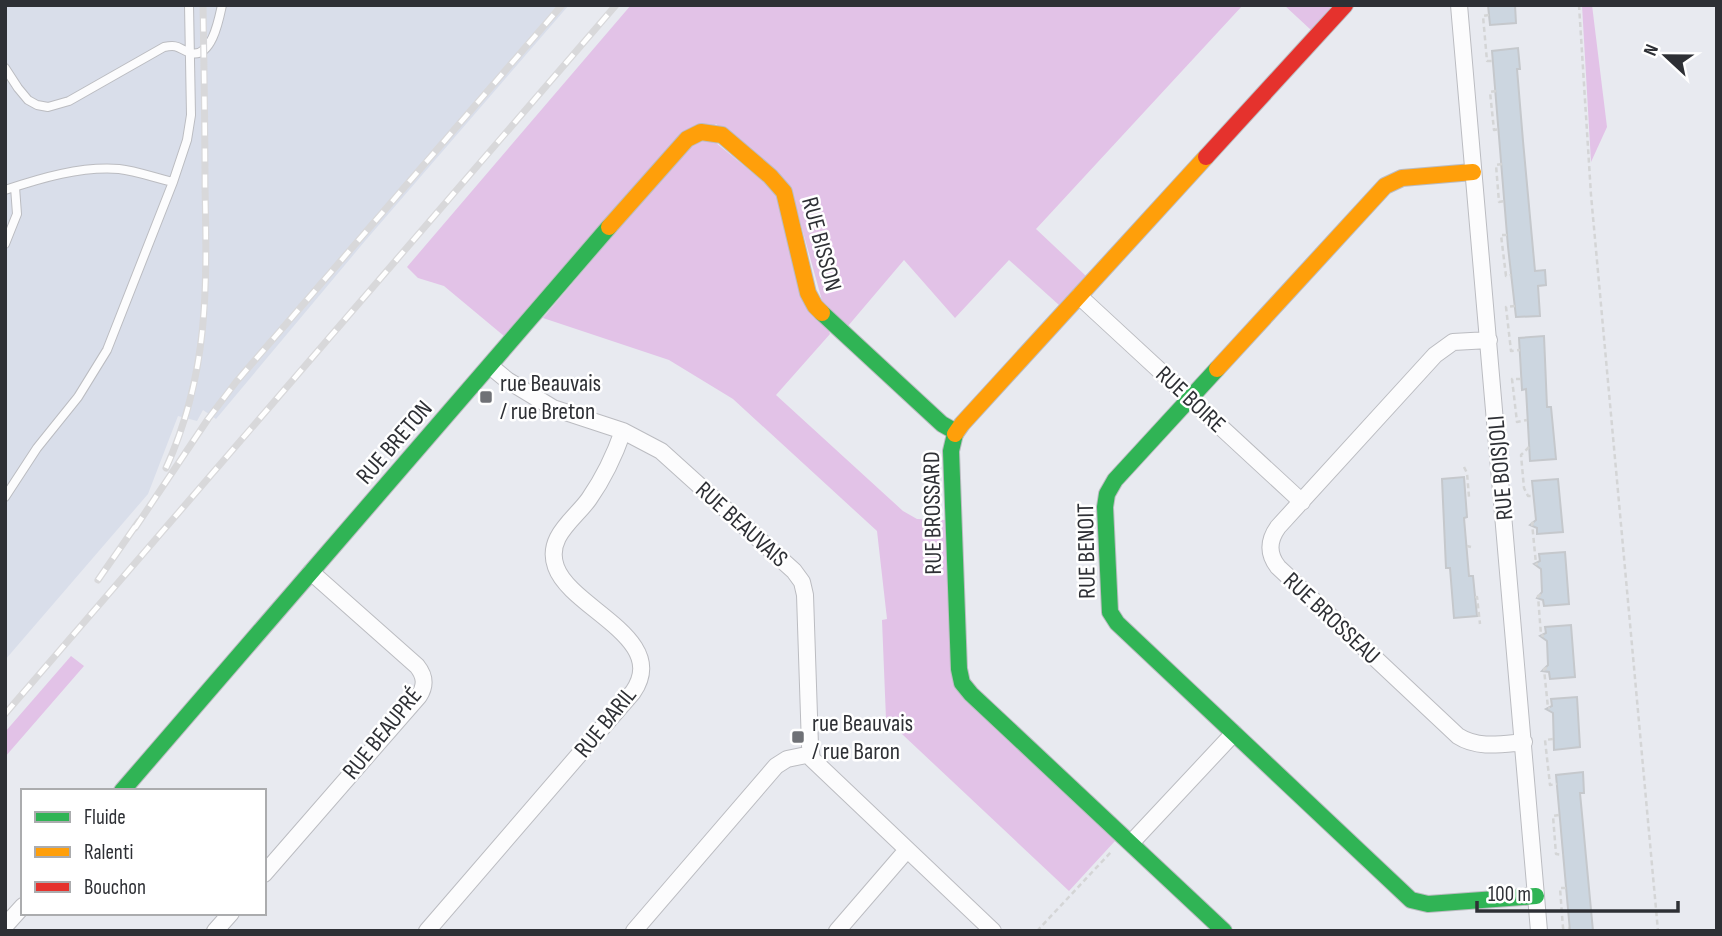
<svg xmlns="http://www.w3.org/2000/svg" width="1722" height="936" font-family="'Sofia Sans Condensed',sans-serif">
  <rect width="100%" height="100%" fill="#e8eaf0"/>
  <!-- built -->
  <path fill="#d9deea" d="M5 5H569L365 241 216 419 203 410 197 421 178 416 148 494 5 660Z"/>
  <!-- green -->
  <path fill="#e2c2e7" d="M631 5H1243L1036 229 1086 276 1059 305 1009 260 955 318 904 260 848 326 823 304 796 207 716 124 504 336 444 286 418 278 407 267Z
    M1284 5H1333L1311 30Z
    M1582 5H1592L1607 127 1591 162Z
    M710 138 775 191 830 334 776 395 903 511 917 519 945 520 951 674 1115 841 1069 891 886 719 882 620 887 619 877 531 733 399 669 360 543 318 690 144Z
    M71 656 84 666 5 757V732Z"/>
  <!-- building -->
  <path fill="#ccd6e0" stroke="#c5c8cc" stroke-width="2" d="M1488 5H1515L1516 23 1490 25Z
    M1518 48 1520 69H1517L1523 141 1535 271 1545 270 1546 285 1538 286 1540 316 1516 317 1508 247 1492 51Z
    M1544 336 1547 407H1551L1556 459 1530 461 1526 389 1522 390 1519 338Z
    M1464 477 1467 517 1464 518 1469 576H1473L1477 616 1454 618 1450 568H1446L1442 479Z
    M1558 479 1563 532 1537 534V528L1530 525 1536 520 1532 481Z
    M1565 552 1569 604 1544 606 1543 600 1537 598 1542 592 1541 569 1534 564 1540 561 1539 554Z
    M1571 625 1575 677 1550 679 1549 672 1542 671 1548 665 1547 641 1540 636 1546 633 1545 627Z
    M1577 697 1580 747 1554 750 1553 713 1546 709 1552 706 1551 699Z
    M1583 772 1584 793H1580L1593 931H1570L1556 775Z"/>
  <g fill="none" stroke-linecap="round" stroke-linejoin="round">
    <!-- lane casing -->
    <g stroke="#bbbcc1" stroke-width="10">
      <path id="lane" d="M5 68 18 88 28 100 37 105 48 107 69 101 164 47C180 44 178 49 191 53 212 58 219 19 222 5
        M5 190C41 178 81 166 119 169 137 171 155 178 173 182
        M5 244 17 214 15 187
        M5 497 37 448 78 397 107 350 173 182 187 140 191 115 189 5"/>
    </g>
    <!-- street casing -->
    <g stroke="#bbbcc1" stroke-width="18">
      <path id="street" d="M1459 5 1539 931
        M1079 296 1302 502
        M1489 340 1453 342 1435 355 1278 527C1268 541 1268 554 1278 567L1458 736C1478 749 1502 744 1524 742
        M490 366 507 380 553 408 623 431 661 451 794 571 802 582 805 595 810 746 812 759 993 931
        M1131 843 1234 733
        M264 874 419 696C426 685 425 676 417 666L311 572
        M5 926 23 906
        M215 931 231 913
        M427 931 633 692C670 638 571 609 556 567 545 537 575 519 589 499 603 479 615 454 623 431
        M634 931 776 766 787 759 811 754
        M837 931 906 851"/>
    </g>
    <!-- fast casing -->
    <g stroke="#bbbcc1" stroke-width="18">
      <path id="fast" d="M822 313 942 424 956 432
        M1217 369 1115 480 1107 494 1105 507 1110 612 1117 623 1411 900 1428 904 1536 896
        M955 434 951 451 959 669 962 683 971 694 1224 931
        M122 791 609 227"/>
    </g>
    <!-- slow casing -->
    <g stroke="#bbbcc1" stroke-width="18">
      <path id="slow" d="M609 227 687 139 701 132 722 135 770 176 784 192 808 293 815 306 822 313
        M1217 369 1385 186 1402 178 1473 172
        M955 434 962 424 1206 157"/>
    </g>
    <!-- jam casing -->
    <g stroke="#bbbcc1" stroke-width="18">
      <path id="jam" d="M1206 157 1345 5"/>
    </g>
    <!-- path -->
    <path stroke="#d4d5d6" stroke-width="2.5" stroke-dasharray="5 3.5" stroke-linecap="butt" d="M1579 5 1591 195 1658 931
      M1489 15 1483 16 1487 61H1493
      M1496 91 1490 92 1494 130 1500 129
      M1502 164 1496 165 1499 202 1505 201
      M1507 235H1501L1506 276 1511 275
      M1515 306 1506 307 1511 351 1520 350
      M1521 379H1512L1517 422 1527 420
      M1529 447 1521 455 1524 488 1528 496H1533
      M1464 467 1467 473 1469 497 1466 498
      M1534 523H1532L1536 564H1538
      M1467 546 1471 547
      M1541 595 1538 596 1541 635 1544 636
      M1475 597H1477L1480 624
      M1547 668 1544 669 1548 708H1550
      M1553 739 1545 740 1550 785 1557 784
      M1559 815 1553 816 1556 854 1563 855
      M1566 888H1560L1563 928H1569
      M1037 931 1111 852"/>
    <!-- lane -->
    <use href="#lane" stroke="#fcfcfd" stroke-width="8"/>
    <!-- street -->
    <use href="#street" stroke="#fcfcfd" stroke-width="16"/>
    <!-- fast -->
    <use href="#fast" stroke="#30b455" stroke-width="16"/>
    <!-- slow -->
    <use href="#slow" stroke="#ff9f0a" stroke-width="16"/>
    <!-- jam -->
    <use href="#jam" stroke="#e5322d" stroke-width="16"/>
    <!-- rail casing -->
    <g stroke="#d8d8da" stroke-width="7">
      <path id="rail" d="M166 468C209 373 207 288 205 186 205 126 204 66 203 5
        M135 528 208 419 236 382 562 5
        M98 580 139 521
        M5 714 616 5"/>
    </g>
    <!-- rail -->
    <use href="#rail" stroke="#fff" stroke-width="4.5" stroke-dasharray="13" stroke-linecap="butt"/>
  </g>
  <!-- markers -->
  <g fill="#6f7176" stroke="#fff" stroke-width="2.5">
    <rect x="479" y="390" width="14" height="14" rx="3.5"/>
    <rect x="791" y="730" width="14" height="14" rx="3.5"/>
  </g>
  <g text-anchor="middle" stroke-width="5" stroke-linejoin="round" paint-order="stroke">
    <!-- street labels -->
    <g font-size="24" fill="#2e3035" stroke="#fff">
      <text transform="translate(822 244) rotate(75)" y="8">RUE BISSON</text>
      <text transform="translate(1191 399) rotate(43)" y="8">RUE BOIRE</text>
      <text transform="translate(394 442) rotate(-49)" y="8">RUE BRETON</text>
      <text transform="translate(1500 468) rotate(-95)" y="8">RUE BOISJOLI</text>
      <text transform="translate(932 513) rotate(-91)" y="8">RUE BROSSARD</text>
      <text transform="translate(742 524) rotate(42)" y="8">RUE BEAUVAIS</text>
      <text transform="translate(1086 551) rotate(-91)" y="8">RUE BENOIT</text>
      <text transform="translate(1332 618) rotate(43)" y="8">RUE BROSSEAU</text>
      <text transform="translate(605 722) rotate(-51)" y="8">RUE BARIL</text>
      <text transform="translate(382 733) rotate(-51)" y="8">RUE BEAUPRÉ</text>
    </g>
    <!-- poi labels -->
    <g font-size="24" fill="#2e3035" stroke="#fff" text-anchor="start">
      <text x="500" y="391">rue Beauvais<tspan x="500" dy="28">/ rue Breton</tspan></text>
      <text x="812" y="731">rue Beauvais<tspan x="812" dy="28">/ rue Baron</tspan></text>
    </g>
  </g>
  <!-- border -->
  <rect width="1722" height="936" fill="none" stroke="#2e3035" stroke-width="14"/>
  <!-- legend -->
  <rect x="21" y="789" width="245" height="126" fill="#ffffff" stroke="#abacae" stroke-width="2"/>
  <rect x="35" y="812" width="35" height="10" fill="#30b455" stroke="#abacae" stroke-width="2"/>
  <text x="84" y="824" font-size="21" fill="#2e3035">Fluide</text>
  <rect x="35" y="847" width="35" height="10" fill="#ff9f0a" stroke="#abacae" stroke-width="2"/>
  <text x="84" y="859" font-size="21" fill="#2e3035">Ralenti</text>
  <rect x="35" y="882" width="35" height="10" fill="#e5322d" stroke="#abacae" stroke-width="2"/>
  <text x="84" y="894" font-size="21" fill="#2e3035">Bouchon</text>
  <!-- north arrow -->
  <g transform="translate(1666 56) rotate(292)" stroke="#ffffff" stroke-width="5" paint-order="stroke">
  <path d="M0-5L12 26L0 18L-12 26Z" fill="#2e3035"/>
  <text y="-10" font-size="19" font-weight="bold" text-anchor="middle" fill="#2e3035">N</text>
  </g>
  <!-- scale -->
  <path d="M1477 901v10h201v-10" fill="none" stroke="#2e3035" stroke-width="3.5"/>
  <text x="1488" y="901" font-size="21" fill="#2e3035" stroke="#ffffff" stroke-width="5" paint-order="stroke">100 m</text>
</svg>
